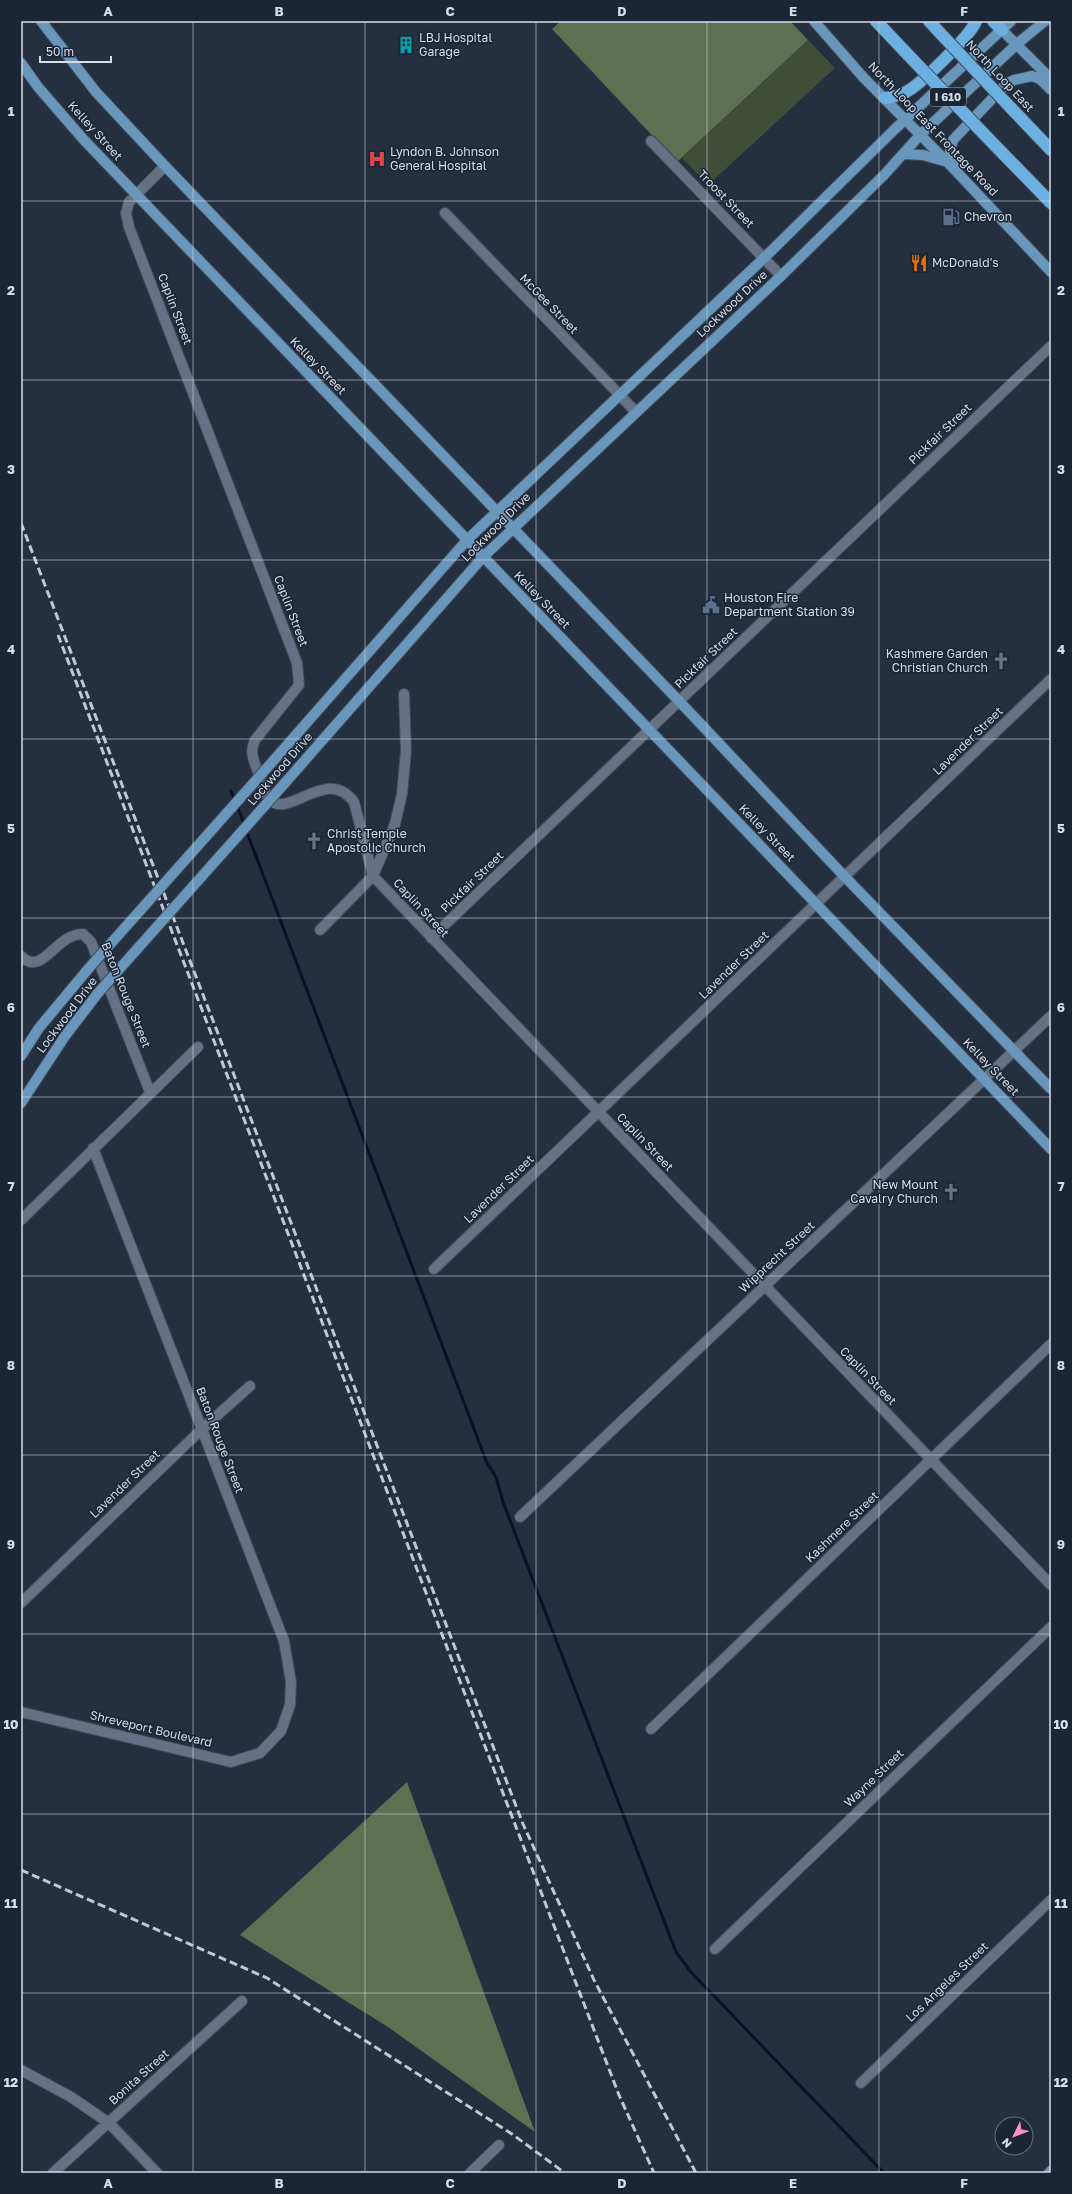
<svg xmlns="http://www.w3.org/2000/svg" width="1072" height="2194" font-family="'Golos Text',sans-serif">
  <rect width="100%" height="100%" fill="#242f3f"/>
  <!-- green -->
  <path fill="#424d38" d="M808 40 835 68 708 185 682 158Z"/>
  <!-- forest -->
  <path fill="#5f6f51" d="M561 21H790L808 40 677 162 552 29Z
    M407 1782 535 2132 388 2027 240 1935Z"/>
  <g fill="none" stroke-linecap="round" stroke-linejoin="round">
    <!-- stream -->
    <path stroke="#061329" stroke-width="3" d="M231 791 235 800
      M237 805 244 824
      M246 830 487 1463 496 1477 503 1502 676 1952 690 1971 884 2173"/>
    <!-- minor casing -->
    <g stroke="#424b59" stroke-width="12">
      <path id="minor" d="M651 141 781 276
        M165 166 129 202 126 213 129 227 297 663 299 685 255 740C249 752 254 761 258 772 261 780 264 794 270 800 290 819 327 765 354 802L373 876 1051 1585
        M445 213 636 412
        M320 930 373 876 395 824 402 794 406 751 404 694
        M431 938 1051 346
        M21 956C42 978 55 934 83 934L91 942 150 1092
        M21 1220 198 1047
        M434 1269 1051 679
        M520 1517 1051 1016
        M21 1603 202 1429 250 1386
        M21 1712 231 1762 260 1753 281 1731 290 1705 291 1682 284 1641 93 1148
        M651 1729 1051 1344
        M715 1949 1051 1627
        M21 2070 71 2097 109 2123 157 2173
        M861 2083 1051 1900
        M53 2173 242 2001
        M470 2173 499 2145"/>
    </g>
    <!-- major casing -->
    <g stroke="#424b59" stroke-width="12">
      <path id="major" d="M41 21 96 92 165 166 679 701 845 877 1051 1089
        M814 21 863 77 955 170 1051 272
        M1002 30 1051 79
        M21 63 38 87 84 140 1051 1149
        M903 154 923 155 944 161
        M955 169 950 151 953 140 1006 84 1014 80 1032 76 1040 79 1051 90
        M274 760 467 540 764 258 895 129 1011 21
        M284 784 483 557 781 276 884 175 920 135 1017 44 1045 21
        M21 1056 39 1028 89 968
        M21 1103 65 1036 98 993
        M1049 2173 1051 2171"/>
    </g>
    <!-- highway casing -->
    <g stroke="#424b59" stroke-width="14">
      <path id="highway" d="M876 21 913 60
        M929 21 941 34
        M993 21 1002 30
        M885 98C892 97 900 96 906 92 920 85 971 35 976 21
        M1010 107 1051 150
        M983 133 1051 203"/>
    </g>
    <!-- minor -->
    <use href="#minor" stroke="#657285" stroke-width="10"/>
    <!-- major -->
    <use href="#major" stroke="#6997bc" stroke-width="10"/>
    <!-- highway -->
    <use href="#highway" stroke="#6bb0e1" stroke-width="12"/>
    <!-- rail -->
    <path stroke="#c0c8d3" stroke-width="3" stroke-dasharray="8 4" stroke-linecap="butt" d="M21 523 523 1824 594 1980 696 2173
      M58 635 619 2095 654 2173
      M21 1870 267 1978 512 2134 565 2173"/>
    <!-- major-bridge casing -->
    <g stroke="#424b59" stroke-width="12" stroke-linecap="butt">
      <path id="major-bridge" d="M89 968 274 760
        M98 993 284 784"/>
    </g>
    <!-- highway-bridge casing -->
    <g stroke="#424b59" stroke-width="14" stroke-linecap="butt">
      <path id="highway-bridge" d="M941 34 1010 107
        M913 60 983 133"/>
    </g>
    <!-- major-bridge -->
    <use href="#major-bridge" stroke="#6997bc" stroke-width="10"/>
    <!-- highway-bridge -->
    <use href="#highway-bridge" stroke="#6bb0e1" stroke-width="12"/>
  </g>
  <!-- grid -->
  <path fill="none" stroke="#d7dee9" stroke-width="1" stroke-opacity="0.55" d="M193 21V2173M365 21V2173M536 21V2173M707 21V2173M879 21V2173M21 201H1051M21 380H1051M21 560H1051M21 739H1051M21 918H1051M21 1097H1051M21 1276H1051M21 1455H1051M21 1634H1051M21 1814H1051M21 1993H1051"/>
  <!-- icons -->
  <defs>
    <g id="building-bare" transform="scale(1.38)"><path d="M-4-6H4V6H1V3H-1V6H-4ZM-2.5-4.3h1.7v1.8h-1.7ZM.8-4.3h1.7v1.8H.8ZM-2.5-1h1.7V.8h-1.7ZM.8-1h1.7V.8H.8Z" fill="#0f9aa8" stroke="#1a2535" stroke-width="2.5" paint-order="stroke"/></g>
    <g id="hospital-bare" transform="scale(1.38)"><path d="M-5-5h3v3.5h4V-5h3V5h-3V1.5h-4V5h-3Z" fill="#e0444e" stroke="#1a2535" stroke-width="2.5" paint-order="stroke"/></g>
    <g id="fuel-bare" transform="scale(1.38)"><path d="M-5.5-6h7V0h2V4h1.3V-2.5L3-4.5l.8-.8L6-3V5H2.5V1h-1V6h-7ZM-4.2-4.7v3.2H.2V-4.7Z" fill="#5c6f8a" stroke="#1a2535" stroke-width="2.5" paint-order="stroke"/></g>
    <g id="restaurant-bare" transform="scale(1.38)"><path d="M-5-6h1v4h1v-4h1v4h1v-4h1v5L-1.5 .5V6h-2V.5L-5-1ZM5-6V6H3V1.5H1.5Q1.5-4 5-6Z" fill="#e8710a" stroke="#1a2535" stroke-width="2.5" paint-order="stroke"/></g>
    <g id="civic-bare" transform="scale(1.38)"><path d="M-.6-6.5H3V-4.5H.6V-3L4-1V1h2V6H-6V1h2V-1L-.6-3ZM-1.2 2.5V6h2.4V2.5Z" fill="#5c6f8a" stroke="#1a2535" stroke-width="2.5" paint-order="stroke"/></g>
    <g id="church-bare" transform="scale(1.38)"><path d="M-1.2-6h2.4v3.5h3.3v2.4h-3.3V6h-2.4V-.1h-3.3v-2.4h3.3Z" fill="#6b7280" stroke="#1a2535" stroke-width="2.5" paint-order="stroke"/></g>
  </defs>
  <g fill-rule="evenodd">
    <use href="#building-bare" x="406" y="45"/>
    <use href="#hospital-bare" x="377" y="159"/>
    <use href="#fuel-bare" x="951" y="217"/>
    <use href="#restaurant-bare" x="919" y="263"/>
    <use href="#civic-bare" x="711" y="605"/>
    <use href="#church-bare" x="1001" y="661"/>
    <use href="#church-bare" x="314" y="841"/>
    <use href="#church-bare" x="951" y="1192"/>
  </g>
  <g text-anchor="middle" stroke-width="3" stroke-linejoin="round" paint-order="stroke">
    <!-- shield labels -->
    <rect fill="#1a2535" stroke="#9ea6b3" stroke-width="1" x="930" y="88" width="36" height="18" rx="3"/>
    <g font-size="11" font-weight="bold" fill="#d7dee9">
      <text x="948" y="101">I 610</text>
    </g>
    <!-- poi labels -->
    <g font-size="12" fill="#d7dee9" stroke="#1a2535" text-anchor="start">
      <text x="419" y="42">LBJ Hospital<tspan x="419" dy="14">Garage</tspan></text>
      <text x="390" y="156">Lyndon B. Johnson<tspan x="390" dy="14">General Hospital</tspan></text>
      <text x="964" y="221">Chevron</text>
      <text x="932" y="267">McDonald's</text>
      <text x="724" y="602">Houston Fire<tspan x="724" dy="14">Department Station 39</tspan></text>
      <text x="988" y="658" text-anchor="end">Kashmere Garden<tspan x="988" dy="14">Christian Church</tspan></text>
      <text x="327" y="838">Christ Temple<tspan x="327" dy="14">Apostolic Church</tspan></text>
      <text x="938" y="1189" text-anchor="end">New Mount<tspan x="938" dy="14">Cavalry Church</tspan></text>
    </g>
    <!-- street labels -->
    <g font-size="12" fill="#d7dee9" stroke="#1a2535">
      <text transform="translate(1000 76) rotate(47)" y="4">North Loop East</text>
      <text transform="translate(933 129) rotate(46)" y="4">North Loop East Frontage Road</text>
      <text transform="translate(95 131) rotate(48)" y="4">Kelley Street</text>
      <text transform="translate(726 199) rotate(46)" y="4">Troost Street</text>
      <text transform="translate(549 304) rotate(46)" y="4">McGee Street</text>
      <text transform="translate(732 304) rotate(-43)" y="4">Lockwood Drive</text>
      <text transform="translate(175 309) rotate(69)" y="4">Caplin Street</text>
      <text transform="translate(318 366) rotate(46)" y="4">Kelley Street</text>
      <text transform="translate(940 434) rotate(-44)" y="4">Pickfair Street</text>
      <text transform="translate(496 527) rotate(-45)" y="4">Lockwood Drive</text>
      <text transform="translate(542 600) rotate(46)" y="4">Kelley Street</text>
      <text transform="translate(291 611) rotate(69)" y="4">Caplin Street</text>
      <text transform="translate(706 658) rotate(-44)" y="4">Pickfair Street</text>
      <text transform="translate(968 741) rotate(-44)" y="4">Lavender Street</text>
      <text transform="translate(280 769) rotate(-49)" y="4">Lockwood Drive</text>
      <text transform="translate(767 833) rotate(46)" y="4">Kelley Street</text>
      <text transform="translate(472 882) rotate(-44)" y="4">Pickfair Street</text>
      <text transform="translate(421 908) rotate(47)" y="4">Caplin Street</text>
      <text transform="translate(734 965) rotate(-44)" y="4">Lavender Street</text>
      <text transform="translate(126 995) rotate(68)" y="4">Baton Rouge Street</text>
      <text transform="translate(67 1015) rotate(-53)" y="4">Lockwood Drive</text>
      <text transform="translate(991 1067) rotate(46)" y="4">Kelley Street</text>
      <text transform="translate(645 1142) rotate(46)" y="4">Caplin Street</text>
      <text transform="translate(499 1189) rotate(-44)" y="4">Lavender Street</text>
      <text transform="translate(777 1257) rotate(-43)" y="4">Wipprecht Street</text>
      <text transform="translate(868 1376) rotate(46)" y="4">Caplin Street</text>
      <text transform="translate(220 1440) rotate(69)" y="4">Baton Rouge Street</text>
      <text transform="translate(125 1484) rotate(-44)" y="4">Lavender Street</text>
      <text transform="translate(842 1527) rotate(-44)" y="4">Kashmere Street</text>
      <text transform="translate(151 1729) rotate(13)" y="4">Shreveport Boulevard</text>
      <text transform="translate(874 1778) rotate(-44)" y="4">Wayne Street</text>
      <text transform="translate(947 1982) rotate(-44)" y="4">Los Angeles Street</text>
      <text transform="translate(139 2077) rotate(-42)" y="4">Bonita Street</text>
    </g>
  </g>
  <!-- border -->
  <rect width="1072" height="2194" fill="none" stroke="#1a2535" stroke-width="44"/>
  <!-- north arrow -->
  <g transform="translate(1014 2136) rotate(227)"><circle r="19" fill="#1a2535" stroke="#666f7d"/>
  <path d="M0-3L7 15L0 10L-7 15Z" fill="#fa8fc7"/>
  <text y="-6" font-size="11" font-weight="bold" text-anchor="middle" fill="#d7dee9">N</text>
  </g>
  <!-- scale -->
  <path d="M40 56v6h71v-6" fill="none" stroke="#d7dee9" stroke-width="2"/>
  <text x="46" y="56" font-size="12" fill="#d7dee9" stroke="#1a2535" stroke-width="3" paint-order="stroke">50 m</text>
  <rect x="22" y="22" width="1028" height="2150" fill="none" stroke="#d7dee9" stroke-width="1.5"/>
  <g font-size="13" text-anchor="middle" font-weight="bold" fill="#d7dee9">
    <text x="108" y="16">A</text>
    <text x="279" y="16">B</text>
    <text x="450" y="16">C</text>
    <text x="622" y="16">D</text>
    <text x="793" y="16">E</text>
    <text x="964" y="16">F</text>
    <text x="11" y="116">1</text>
    <text x="1061" y="116">1</text>
    <text x="11" y="295">2</text>
    <text x="1061" y="295">2</text>
    <text x="11" y="474">3</text>
    <text x="1061" y="474">3</text>
    <text x="11" y="654">4</text>
    <text x="1061" y="654">4</text>
    <text x="11" y="833">5</text>
    <text x="1061" y="833">5</text>
    <text x="11" y="1012">6</text>
    <text x="1061" y="1012">6</text>
    <text x="11" y="1191">7</text>
    <text x="1061" y="1191">7</text>
    <text x="11" y="1370">8</text>
    <text x="1061" y="1370">8</text>
    <text x="11" y="1549">9</text>
    <text x="1061" y="1549">9</text>
    <text x="11" y="1729">10</text>
    <text x="1061" y="1729">10</text>
    <text x="11" y="1908">11</text>
    <text x="1061" y="1908">11</text>
    <text x="11" y="2087">12</text>
    <text x="1061" y="2087">12</text>
    <text x="108" y="2188">A</text>
    <text x="279" y="2188">B</text>
    <text x="450" y="2188">C</text>
    <text x="622" y="2188">D</text>
    <text x="793" y="2188">E</text>
    <text x="964" y="2188">F</text>
  </g>
</svg>
